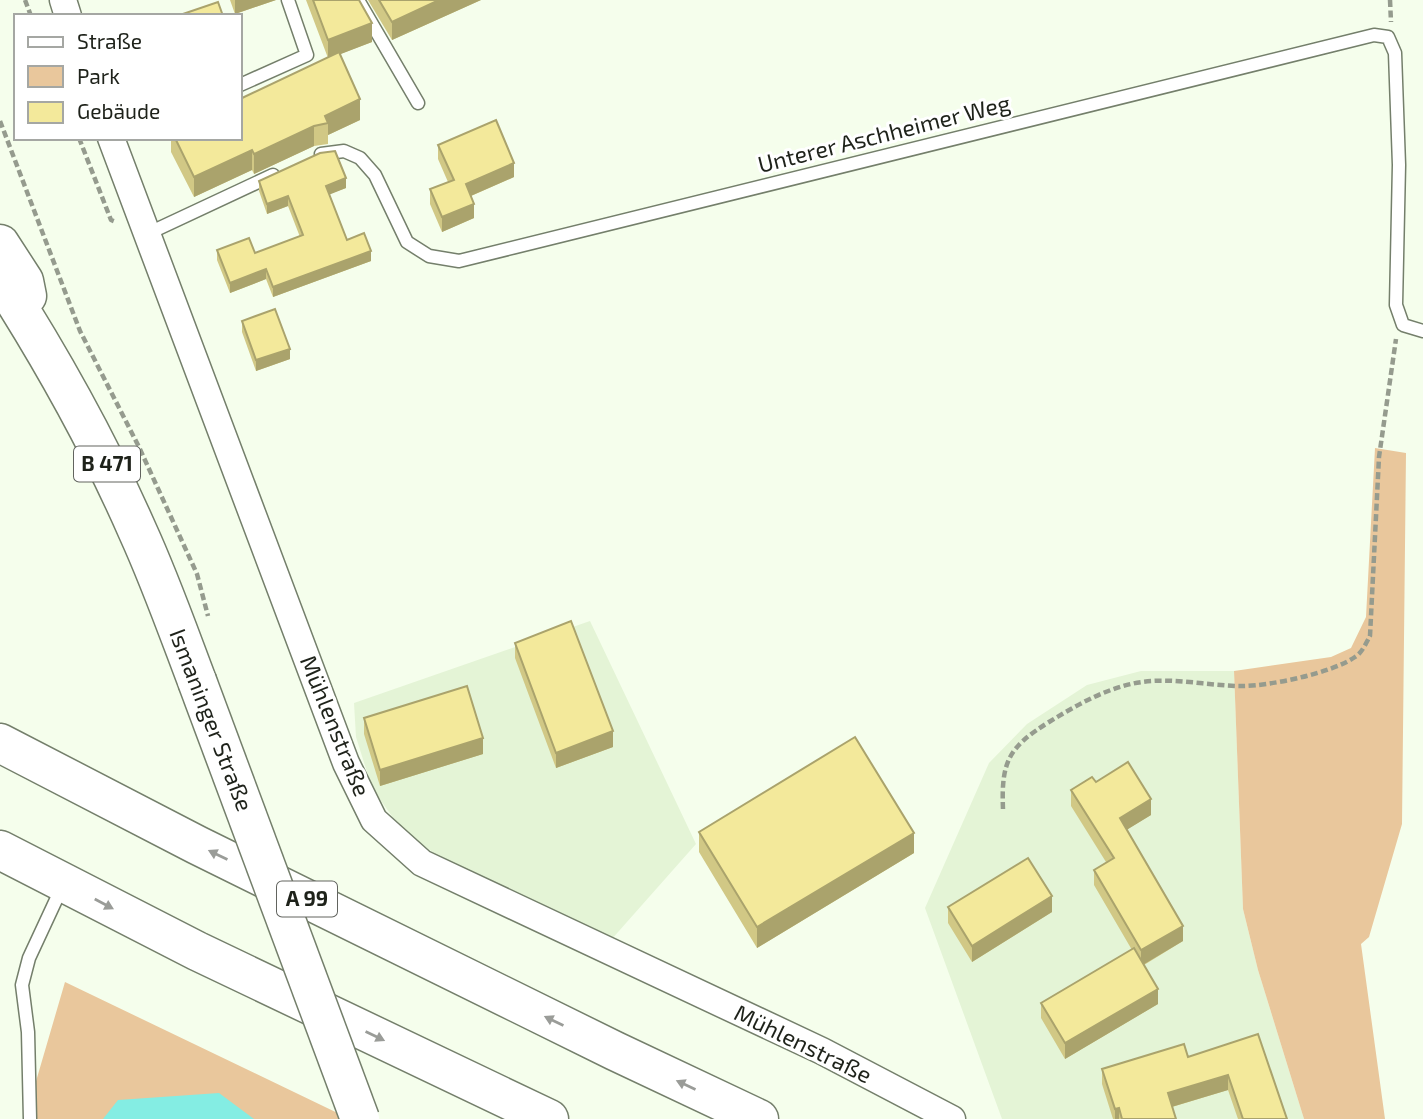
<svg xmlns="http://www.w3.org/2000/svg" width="1423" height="1119" font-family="'Exo 2',sans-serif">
  <rect width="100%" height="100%" fill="#f5feec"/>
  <!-- built -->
  <path fill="#e4f4d6" d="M590 621 696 844 611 940 464 875 401 829 372 788 356 737 354 703Z
    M1141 671H1234L1243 909 1258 970 1304 1119H1002L925 908 989 763 1027 724 1087 685Z"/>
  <!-- green -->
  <path fill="#e9c79c" d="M1375 448 1406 453 1402 824 1369 937 1361 944 1385 1119H1304L1258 970 1243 909 1234 671 1331 657 1351 648 1366 617Z
    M65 982 350 1119H25Z"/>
  <!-- water -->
  <path fill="#84ede3" d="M219 1093 254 1119H103L118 1100Z"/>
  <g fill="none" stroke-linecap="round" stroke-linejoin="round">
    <!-- service casing -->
    <g stroke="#747f6b" stroke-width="15">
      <path id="service" d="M358 0 418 103
        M240 85 307 55 288 0
        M321 154 344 151 360 158 375 175 407 242 429 256 459 261 1374 35 1388 37 1395 53 1399 165 1396 305 1403 325 1423 331
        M149 233 273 175
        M30 1119 28 1032 22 985 29 958 62 887"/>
    </g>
    <!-- minor casing -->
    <g stroke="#747f6b" stroke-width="29">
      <path id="minor" d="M63 0 68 16
        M111 138 346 763 374 820 422 863 822 1051 952 1119"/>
    </g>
    <!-- primary casing -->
    <g stroke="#747f6b" stroke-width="41">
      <path id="primary" d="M0 244 24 281 27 296
        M0 278C52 359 99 443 138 532 160 580 178 631 197 681"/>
    </g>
    <!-- motorway casing -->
    <g stroke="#747f6b" stroke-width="41">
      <path id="motorway" d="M0 743 197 845 615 1051 759 1119
        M0 850 197 951 549 1119"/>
    </g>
    <!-- path -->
    <path stroke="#959b8e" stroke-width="4.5" stroke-dasharray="7 3.5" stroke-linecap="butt" d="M25 0 31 16
      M1390 0 1391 22
      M0 121 80 331 139 447 197 574 208 616
      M79 138 111 220 116 222
      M1003 809C1001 761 1009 747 1049 722 1080 703 1115 683 1152 681 1182 679 1212 686 1242 686 1270 686 1332 673 1355 657 1362 653 1366 643 1370 636L1379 457 1396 339"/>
    <!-- service -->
    <use href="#service" stroke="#fff" stroke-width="12"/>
    <!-- minor -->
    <use href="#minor" stroke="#fff" stroke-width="26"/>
    <!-- primary -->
    <use href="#primary" stroke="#fff" stroke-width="38"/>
    <!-- motorway -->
    <use href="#motorway" stroke="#fff" stroke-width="38"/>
    <!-- primary-bridge casing -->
    <g stroke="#747f6b" stroke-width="41" stroke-linecap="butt">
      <path id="primary-bridge" d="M197 681 360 1119"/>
    </g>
    <!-- primary-bridge -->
    <use href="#primary-bridge" stroke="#fff" stroke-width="38"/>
  </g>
  <!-- wall -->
  <path fill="#d1c885" d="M230 0H276L235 14Z
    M306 0H359L372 42 340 54 360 120 328 135V144L314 146 254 174 252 170 194 197 171 152V138H240L328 58Z
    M368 0H481L392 40Z
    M438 145 514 177 471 196 474 218 442 232 430 204V189L448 182 438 159Z
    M259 181 346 188 329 194 347 240 371 261 273 297 266 279 230 293 217 260V250L255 253 300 237 288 206 267 214 259 191Z
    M242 321 290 359 256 371 242 332Z
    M515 643 613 747 556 768 515 658Z
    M364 718 483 754 380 786 364 734Z
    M1096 782 1151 815 1126 830 1183 941 1144 965 1158 1004 1065 1059 1041 1018V1003L1132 950 1094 885V870L1106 862 1071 806V790Z
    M699 832 914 853 757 948 699 852Z
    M948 907 1052 912 972 962 948 923Z
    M1258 1034 1287 1119H1238L1228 1090 1172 1107 1176 1119H1113L1102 1084V1069L1188 1057Z"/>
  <!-- shaded-wall -->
  <path fill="#aaa36c" d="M235 0H276L235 14Z
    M439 0H481L392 40V22Z
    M372 23V42L328 59V40Z
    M360 99V120L328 135V123L325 116Z
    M314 126V146L254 174V154Z
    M252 150V170L194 197V177Z
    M514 163V177L466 198V184Z
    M346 178V188L326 196V186Z
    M288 196V206L267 214V204Z
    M474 204V218L442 232V217Z
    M371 251V261L273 297V287Z
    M266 269V279L230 293V283Z
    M290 349V359L256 371V360Z
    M613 731V747L556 768V753Z
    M483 738V754L380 786V770Z
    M1151 799V815L1120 834V818Z
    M914 833V853L757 948V927Z
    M1052 896V912L972 962V946Z
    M1183 926V941L1141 966V950Z
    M1158 989V1004L1065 1059V1043Z
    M1228 1075V1090L1168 1108V1093Z
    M1119 1108V1119H1115V1109Z"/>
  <!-- building -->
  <path fill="#f3e99b" stroke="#aaa36c" stroke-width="2" d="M313 0H359L372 23 328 40Z
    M379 0H439L392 22Z
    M218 2 223 16H177Z
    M339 52 360 99 325 116 328 123 314 126 254 154 252 150 194 177 175 138H240V99Z
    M496 120 514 163 466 184 474 204 442 217 430 189 454 180 438 145Z
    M335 151 346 178 326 186 347 240 364 233 371 251 273 287 266 269 230 283 217 250 249 238 255 253 303 235 288 196 267 204 259 181 320 153Z
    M275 309 290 349 256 360 242 321Z
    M571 621 613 731 556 753 515 643Z
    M467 686 483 738 380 770 364 718Z
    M855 737 914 833 757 927 699 832Z
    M1128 762 1151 799 1120 818 1183 926 1141 950 1094 870 1114 858 1071 790 1092 777 1096 782Z
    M1028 858 1052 896 972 946 948 907Z
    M1134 948 1158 989 1065 1043 1041 1003Z
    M1258 1034 1287 1119H1243L1228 1075 1168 1093 1176 1119H1122L1119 1108 1115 1109 1102 1069 1184 1044 1188 1057Z"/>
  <!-- one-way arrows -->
  <defs><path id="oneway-solid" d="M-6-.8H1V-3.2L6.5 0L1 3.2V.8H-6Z" transform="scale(1.75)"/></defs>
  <g fill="#9a9c98">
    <use href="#oneway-solid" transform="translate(218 855) rotate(-154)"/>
    <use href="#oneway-solid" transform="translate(104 904) rotate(28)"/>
    <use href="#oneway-solid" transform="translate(554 1021) rotate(-154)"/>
    <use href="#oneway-solid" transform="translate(375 1036) rotate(26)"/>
    <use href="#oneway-solid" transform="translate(686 1085) rotate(-155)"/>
  </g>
  <g text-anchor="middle" stroke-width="6" stroke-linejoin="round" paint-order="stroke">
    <!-- shield labels -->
    <g fill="#fff" stroke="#62645f" stroke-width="2">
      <rect x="74" y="446.5" width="66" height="35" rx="5"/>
      <rect x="277" y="881.5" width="60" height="35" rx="5"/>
    </g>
    <g font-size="21" font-weight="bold" fill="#1e221a">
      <text x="107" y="471">B 471</text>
      <text x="307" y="906">A 99</text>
    </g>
    <!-- street labels -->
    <g font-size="23" fill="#1e221a" stroke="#fff">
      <text transform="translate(884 134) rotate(-14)" y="8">Unterer Aschheimer Weg</text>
      <text transform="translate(211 720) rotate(69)" y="8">Ismaninger Straße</text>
      <text transform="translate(335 726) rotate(68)" y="8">Mühlenstraße</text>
      <text transform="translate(803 1044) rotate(26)" y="8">Mühlenstraße</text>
    </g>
  </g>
  <!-- legend -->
  <rect x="14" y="14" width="228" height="126" fill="#ffffff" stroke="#a5a7a3" stroke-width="2"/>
  <rect x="28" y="37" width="35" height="10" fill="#ffffff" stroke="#a5a7a3" stroke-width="2"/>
  <text x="77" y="49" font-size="21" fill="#1e221a">Straße</text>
  <rect x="28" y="66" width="35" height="21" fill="#e9c79c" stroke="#a5a7a3" stroke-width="2"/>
  <text x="77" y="84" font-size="21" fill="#1e221a">Park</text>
  <rect x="28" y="102" width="35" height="21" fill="#f3e99b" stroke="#a5a7a3" stroke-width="2"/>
  <text x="77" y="119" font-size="21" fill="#1e221a">Gebäude</text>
</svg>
